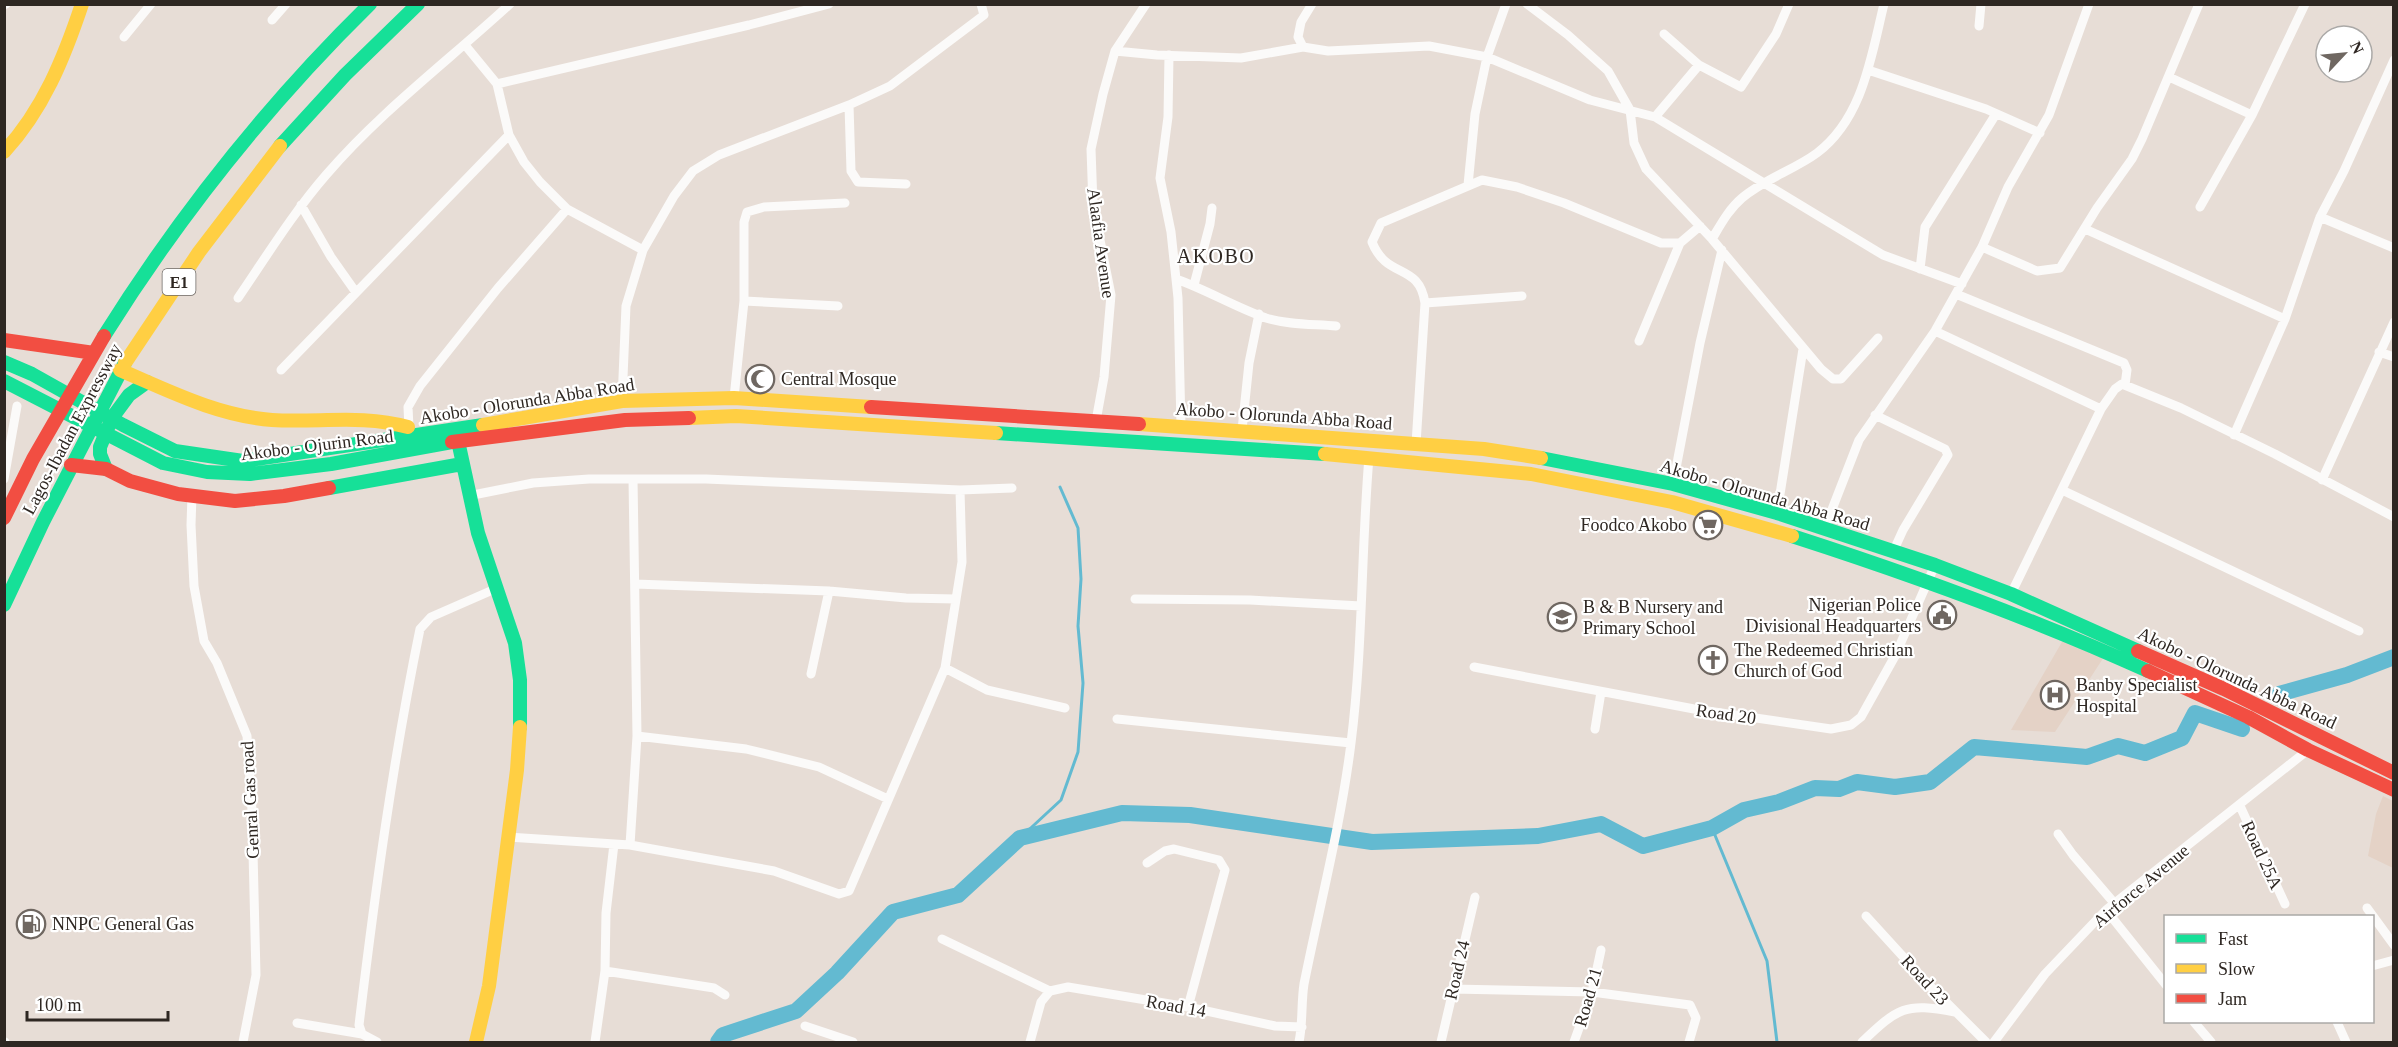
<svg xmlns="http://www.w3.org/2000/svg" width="2398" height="1047" font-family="'Times New Roman',serif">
  <rect width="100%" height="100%" fill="#e7ddd6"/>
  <!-- built -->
  <path fill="#e4d2c6" d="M2066 635 2104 653 2102 660 2055 732 2011 730Z
    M2383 796 2393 801V868L2368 856 2376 814Z"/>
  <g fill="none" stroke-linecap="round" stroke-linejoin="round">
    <!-- stream -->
    <path stroke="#63bad1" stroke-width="3" d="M1712 828 1767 961 1777 1042
      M1020 838 1061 800 1078 752 1083 683 1078 626 1081 579 1078 528 1060 487"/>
    <!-- river -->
    <path stroke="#63bad1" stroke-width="16" d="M2279 694 2347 675 2394 657
      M718 1042 723 1035 796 1011 837 973 893 912 958 895 1020 838 1122 813 1190 815 1372 842 1538 836 1601 824 1643 846 1712 828 1744 810 1779 802 1815 788 1839 789 1857 782 1895 787 1930 782 1974 747 2087 757 2118 746 2145 753 2182 738 2195 713 2242 729"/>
    <!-- street -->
    <path stroke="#fbfaf9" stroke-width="9" d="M1527 4 1568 35 1608 71 1630 110 1634 143 1646 169 1712 239 1821 369 1833 379H1841L1878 338
      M4 5 6 4
      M272 20 286 4
      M1979 26 1981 4
      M1664 34 1699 65 1741 87 1776 34 1789 4
      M124 37 151 4
      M465 45 497 84 509 135 524 162 540 182 567 209 643 250
      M1303 47 1298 37 1301 22 1312 4
      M1115 51 1157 55 1241 58 1303 47 1328 51 1429 46 1487 57 1590 100 1655 117 1883 255 1962 284
      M1169 55 1168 117 1160 178 1171 232 1178 298 1181 426
      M1868 70 1986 109 2040 133
      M2169 77 2252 115
      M497 84 749 25 829 4
      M849 105 851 171 858 182 906 184
      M1655 117 1699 65
      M1468 185 1475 114 1487 57 1506 4
      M301 205 331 257 355 291
      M2200 207 2252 115 2305 4
      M2320 217 2394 248
      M2085 229 2285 319
      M1712 239C1721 224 1729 209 1742 198 1764 179 1794 170 1817 153 1863 118 1871 57 1884 4
      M1982 247 2037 271 2060 268 2097 208 2132 159 2142 139 2199 4
      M1920 269 1925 227 1996 114
      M1176 279C1207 290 1235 307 1266 318 1288 325 1313 324 1336 326
      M1194 285 1210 224 1212 208
      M1956 294 2124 363 2127 370 2125 385
      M238 298C266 257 293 213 326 175 380 112 448 61 510 4
      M744 301 838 306
      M1425 303 1522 296
      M1935 331 2101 409
      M1639 341 1680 243
      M2379 352 2394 357
      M281 370 509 135
      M734 398 744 301V222L747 212 764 207 845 203
      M622 401 626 306 643 250 674 196 693 171 719 155 849 105 890 86 984 15 981 4
      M1875 415 1945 449 1948 455 1903 530 1893 552
      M1096 421 1104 377 1111 295 1093 205 1091 149 1103 94 1115 51 1146 4
      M409 428 408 407 420 386 498 288 567 209
      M1242 430 1249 363 1259 314
      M2234 435 2285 319 2320 217 2344 171 2394 60
      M1416 444 1425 303C1419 262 1387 280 1372 242L1381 223 1482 180 1517 187 1564 203 1661 243H1680L1700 226
      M4 479 17 406
      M2322 480 2394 322
      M1673 484 1700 343 1722 250
      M2062 490 2359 631
      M192 495 191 525 194 586 204 641 217 663 247 736 252 811 256 975 243 1042
      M468 496 533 483 589 479H706L960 490 1012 488
      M1777 513 1803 349
      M1824 530 1859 440 1935 331 1982 247 2008 187 2049 115 2089 4
      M635 584 829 591 906 598 956 599
      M2011 594 2101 409 2115 389 2122 384 2181 408 2275 454 2394 517
      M1135 599 1250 600 1361 606
      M1474 667 1694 709 1831 729 1851 725 1861 717 1895 656 1935 565
      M945 668 987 690 1065 708
      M811 674 829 591
      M1117 719 1351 743
      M1595 729 1601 692
      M637 736 746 749 819 767 888 799
      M2240 806 2285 904
      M2058 834 2073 855 2115 904
      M507 837 630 845 774 871 839 894 849 891 945 668 962 562 960 490
      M630 845 637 736 633 479
      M1147 863 1165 851 1174 849 1219 860 1225 870 1188 1007
      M2367 908 2394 945
      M2106 910 2166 985
      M1866 916 1928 984 1986 1042
      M942 939 1050 991
      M2372 966 2394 960
      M605 971 714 988 725 995
      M1452 989 1592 992 1690 1005 1696 1018 1689 1042
      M1050 991 1068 987 1188 1007 1275 1026 1302 1027
      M2194 1022 2211 1042
      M2337 1022 2346 1042
      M297 1023 362 1034 377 1042
      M805 1026 853 1042
      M362 1034 359 1025C375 892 393 760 420 629L431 617 495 589
      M4 1042H5
      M595 1042 605 971 606 913 614 844
      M1030 1042 1041 1002 1050 991
      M1299 1042C1303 1023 1301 1003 1304 984 1320 904 1341 824 1351 743 1363 648 1361 552 1369 457
      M1441 1042 1475 897
      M1574 1042 1592 992 1601 950
      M1862 1042C1898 1008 1905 1002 1955 1012
      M1994 1042 2045 974 2106 910 2308 750"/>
    <!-- fast -->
    <path stroke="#16e098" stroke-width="14" d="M280 146 345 75 418 4
      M104 336C181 213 267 105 370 4
      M4 362 32 374 123 425 175 451 243 461 483 425
      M4 381 163 463 207 472 250 474 331 464 452 442
      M996 433 1325 454
      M458 441 478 533 515 643 520 680V727
      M1541 458 1673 484 1777 513 1935 565 2011 594 2138 651
      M106 469 100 454V447L112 418 129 395 147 382
      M329 488 462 464
      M1792 536C1913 575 2032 618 2148 671
      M4 605 43 522 125 363"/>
    <!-- slow -->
    <path stroke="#ffcf43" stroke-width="14" d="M4 152C43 110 64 58 82 4
      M125 363 199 252 280 146
      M120 370C169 391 218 416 272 420 318 423 362 414 408 427
      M689 418 736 416 996 433
      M1139 424 1484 449 1541 458
      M483 425 622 401 734 398 871 407
      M1325 454 1531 474 1672 502 1792 536
      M476 1042 489 986 517 770 520 727"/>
    <!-- jam -->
    <path stroke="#f24e42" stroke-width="14" d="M4 340 94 353
      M871 407 1139 424
      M452 442 625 420 689 418
      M71 465 106 469 130 481 178 494 235 501 284 496 329 488
      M4 518 33 459 104 336
      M2138 651 2224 689 2394 773
      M2148 671 2248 717 2308 750 2394 790"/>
  </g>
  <!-- icons -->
  <defs>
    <g id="mosque-ring" transform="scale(1.5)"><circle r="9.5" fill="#fff" stroke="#6f6761" stroke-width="1.5"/><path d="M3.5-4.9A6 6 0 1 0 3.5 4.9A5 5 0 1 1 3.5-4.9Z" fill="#6f6761"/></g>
    <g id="supermarket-ring" transform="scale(1.5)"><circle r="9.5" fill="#fff" stroke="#6f6761" stroke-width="1.5"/><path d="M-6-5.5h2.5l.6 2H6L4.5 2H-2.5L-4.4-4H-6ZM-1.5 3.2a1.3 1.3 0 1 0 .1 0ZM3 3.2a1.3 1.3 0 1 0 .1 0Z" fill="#6f6761"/></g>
    <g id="civic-ring" transform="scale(1.5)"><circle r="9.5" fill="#fff" stroke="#6f6761" stroke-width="1.5"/><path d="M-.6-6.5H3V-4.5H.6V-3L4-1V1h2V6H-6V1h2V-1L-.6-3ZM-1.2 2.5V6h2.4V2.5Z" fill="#6f6761"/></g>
    <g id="school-ring" transform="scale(1.5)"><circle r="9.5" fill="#fff" stroke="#6f6761" stroke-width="1.5"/><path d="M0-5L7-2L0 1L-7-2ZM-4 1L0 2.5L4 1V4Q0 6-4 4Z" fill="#6f6761"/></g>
    <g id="church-ring" transform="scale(1.5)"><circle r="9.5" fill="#fff" stroke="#6f6761" stroke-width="1.5"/><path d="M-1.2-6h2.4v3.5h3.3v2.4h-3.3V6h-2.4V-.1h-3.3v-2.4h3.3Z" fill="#6f6761"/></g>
    <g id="hospital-ring" transform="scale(1.5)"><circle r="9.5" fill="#fff" stroke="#6f6761" stroke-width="1.5"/><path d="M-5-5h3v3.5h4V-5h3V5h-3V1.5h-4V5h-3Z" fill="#6f6761"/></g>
    <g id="fuel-ring" transform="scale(1.5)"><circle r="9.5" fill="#fff" stroke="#6f6761" stroke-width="1.5"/><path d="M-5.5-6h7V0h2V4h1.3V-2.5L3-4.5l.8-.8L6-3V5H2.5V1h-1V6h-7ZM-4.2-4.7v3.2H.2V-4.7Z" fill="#6f6761"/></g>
  </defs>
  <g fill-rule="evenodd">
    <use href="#mosque-ring" x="760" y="379"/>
    <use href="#supermarket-ring" x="1708" y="525"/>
    <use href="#civic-ring" x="1942" y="615"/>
    <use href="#school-ring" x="1562" y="617"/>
    <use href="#church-ring" x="1713" y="660"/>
    <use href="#hospital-ring" x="2055" y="695"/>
    <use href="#fuel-ring" x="31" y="924"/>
  </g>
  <g text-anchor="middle" stroke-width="4.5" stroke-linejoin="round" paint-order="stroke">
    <!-- shield labels -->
    <rect fill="#fff" stroke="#6d6864" stroke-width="1.5" x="162.5" y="269" width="33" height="26" rx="4.5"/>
    <g font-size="16" font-weight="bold" fill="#2e2722">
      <text x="179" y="288">E1</text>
    </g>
    <!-- street labels -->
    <g font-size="18" fill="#2e2722" stroke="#fff">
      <text transform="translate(1101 243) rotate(82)" y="6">Alaafia Avenue</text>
      <text transform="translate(527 401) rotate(-9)" y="6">Akobo - Olorunda Abba Road</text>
      <text transform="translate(1284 416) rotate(4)" y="6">Akobo - Olorunda Abba Road</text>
      <text transform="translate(72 429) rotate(-62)" y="6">Lagos-Ibadan Expressway</text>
      <text transform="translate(317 445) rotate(-7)" y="6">Akobo - Ojurin Road</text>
      <text transform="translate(1765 495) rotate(16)" y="6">Akobo - Olorunda Abba Road</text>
      <text transform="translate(2237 678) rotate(25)" y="6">Akobo - Olorunda Abba Road</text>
      <text transform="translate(1726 714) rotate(8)" y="6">Road 20</text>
      <text transform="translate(250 800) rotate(-93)" y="6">Genral Gas road</text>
      <text transform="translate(2262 855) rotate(65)" y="6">Road 25A</text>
      <text transform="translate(2141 886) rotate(-40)" y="6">Airforce Avenue</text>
      <text transform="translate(1457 970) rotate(-77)" y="6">Road 24</text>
      <text transform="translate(1925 980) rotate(47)" y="6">Road 23</text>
      <text transform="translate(1588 997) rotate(-74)" y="6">Road 21</text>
      <text transform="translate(1176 1006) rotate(10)" y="6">Road 14</text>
    </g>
    <!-- poi labels -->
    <g font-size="18" fill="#2e2722" stroke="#fff" text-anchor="start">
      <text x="781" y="385">Central Mosque</text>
      <text x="1687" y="531" text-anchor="end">Foodco Akobo</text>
      <text x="1921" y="611" text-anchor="end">Nigerian Police<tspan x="1921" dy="21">Divisional Headquarters</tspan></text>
      <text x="1583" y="613">B &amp; B Nursery and<tspan x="1583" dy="21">Primary School</tspan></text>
      <text x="1734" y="656">The Redeemed Christian<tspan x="1734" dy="21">Church of God</tspan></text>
      <text x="2076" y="691">Banby Specialist<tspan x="2076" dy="21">Hospital</tspan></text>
      <text x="52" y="930">NNPC General Gas</text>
    </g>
    <!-- neighbourhood labels -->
    <g font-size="20" letter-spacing="1.5" fill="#2e2722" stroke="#fff">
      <text x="1216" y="263">AKOBO</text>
    </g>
  </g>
  <!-- border -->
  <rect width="2398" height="1047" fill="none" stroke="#2e2722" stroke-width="12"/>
  <!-- legend -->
  <rect x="2164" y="915" width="210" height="108" fill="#ffffff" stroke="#aba9a7" stroke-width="1.5"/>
  <rect x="2176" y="934" width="30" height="9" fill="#16e098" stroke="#aba9a7" stroke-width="1.5"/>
  <text x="2218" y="945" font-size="18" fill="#2e2722">Fast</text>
  <rect x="2176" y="964" width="30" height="9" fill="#ffcf43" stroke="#aba9a7" stroke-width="1.5"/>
  <text x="2218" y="975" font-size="18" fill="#2e2722">Slow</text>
  <rect x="2176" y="994" width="30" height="9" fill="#f24e42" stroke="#aba9a7" stroke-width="1.5"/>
  <text x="2218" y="1005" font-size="18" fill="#2e2722">Jam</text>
  <!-- north arrow -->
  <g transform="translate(2344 54) rotate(64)"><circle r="28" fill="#ffffff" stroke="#aba9a7" stroke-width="1.5"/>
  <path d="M0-4.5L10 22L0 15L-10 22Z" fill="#6f6761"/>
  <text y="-9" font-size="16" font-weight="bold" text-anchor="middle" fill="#2e2722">N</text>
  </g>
  <!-- scale -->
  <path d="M27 1011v9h141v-9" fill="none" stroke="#2e2722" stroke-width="3"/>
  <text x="36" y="1011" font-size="18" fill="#2e2722" stroke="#ffffff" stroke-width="4.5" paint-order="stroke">100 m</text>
</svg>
